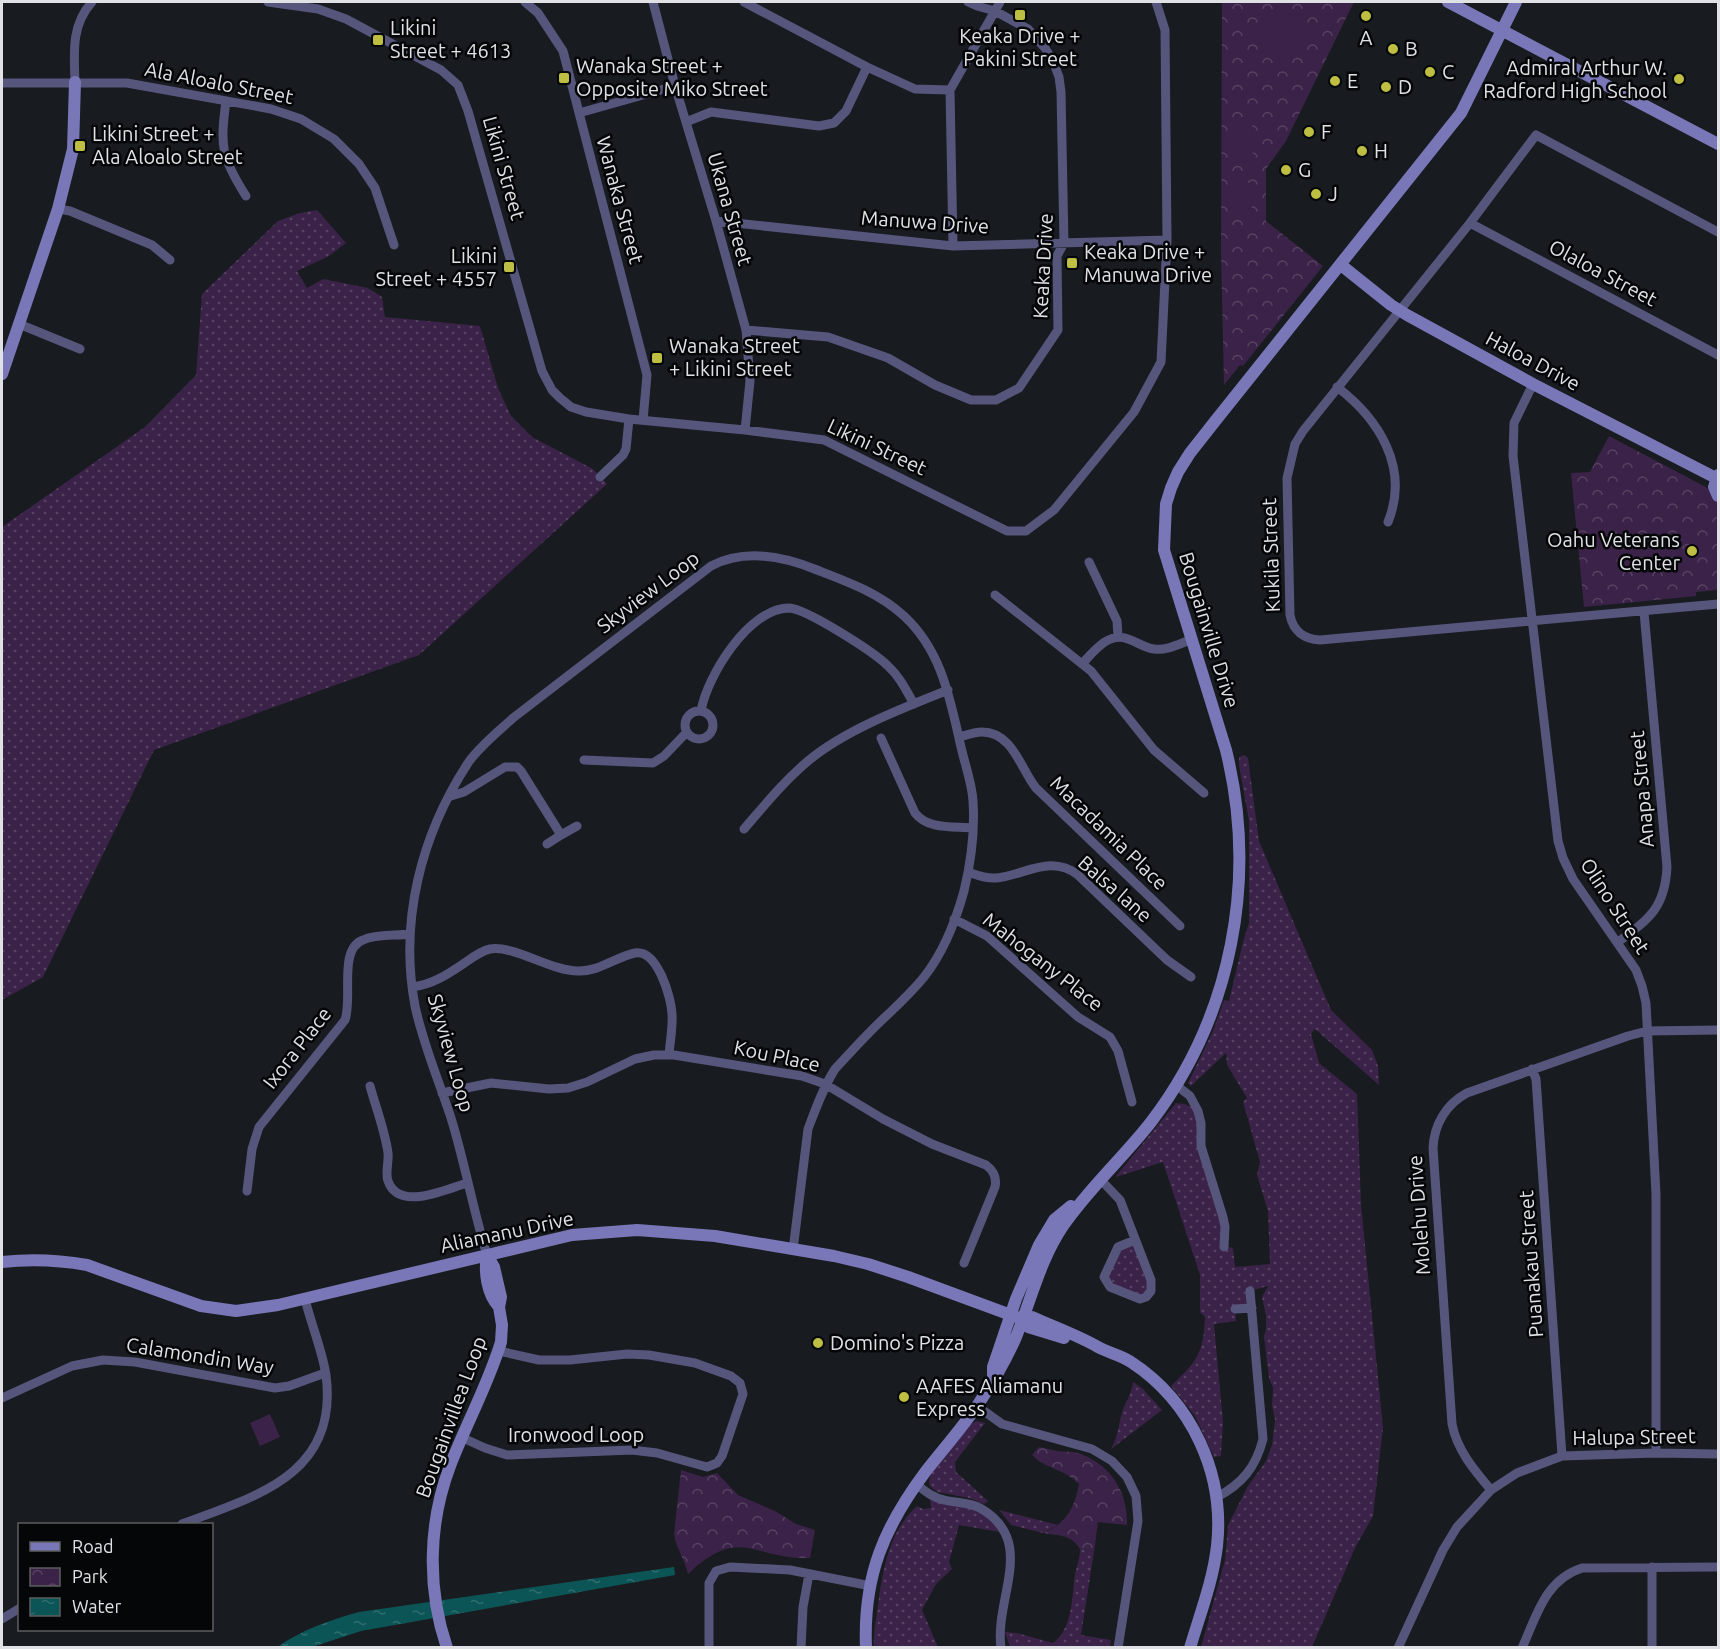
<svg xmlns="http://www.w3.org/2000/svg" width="1720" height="1649" font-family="Ubuntu,sans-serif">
  <defs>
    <pattern id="grass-dots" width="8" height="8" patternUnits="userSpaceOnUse" patternTransform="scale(1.5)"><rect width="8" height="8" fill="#3b2248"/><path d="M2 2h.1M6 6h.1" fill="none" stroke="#574262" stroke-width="1.8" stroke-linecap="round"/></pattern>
    <pattern id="park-crowns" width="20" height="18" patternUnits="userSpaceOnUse" patternTransform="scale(1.5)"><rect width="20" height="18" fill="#3b2248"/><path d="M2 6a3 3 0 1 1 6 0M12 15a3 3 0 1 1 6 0" fill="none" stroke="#574262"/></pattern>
    <pattern id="water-ripples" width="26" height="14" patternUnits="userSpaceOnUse" patternTransform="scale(1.5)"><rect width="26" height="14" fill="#0c5556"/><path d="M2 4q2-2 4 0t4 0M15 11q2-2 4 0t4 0" fill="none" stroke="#2f6d6e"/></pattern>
  </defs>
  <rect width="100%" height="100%" fill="#181b1f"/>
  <!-- grass -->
  <path fill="url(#grass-dots)" d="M317 210 346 243 329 256 297 271 307 288 323 279 368 288 382 297 385 317 480 326 498 388 511 416 532 437 593 469 607 484 419 655 154 750 43 977 2 1000V527L145 427 196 375 202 294 278 221 300 213Z
    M1244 755 1248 758 1259 841 1331 1010 1372 1050 1378 1066 1379 1085 1315 1029 1311 1034 1319 1063 1357 1094 1361 1204 1383 1428 1373 1516 1355 1548 1312 1647H1201L1225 1560 1228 1525 1248 1486 1266 1461 1272 1445 1275 1420 1272 1405 1273 1388 1269 1378 1264 1337 1266 1329V1316L1262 1297 1268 1286 1250 1291 1252 1308 1235 1309 1236 1321 1214 1324 1223 1422 1221 1456 1214 1457 1195 1416 1171 1386C1198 1360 1203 1354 1205 1317L1200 1312V1275L1163 1162 1116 1177V1176L1176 1103 1185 1104 1198 1111 1200 1137 1223 1217 1224 1246 1233 1248 1235 1267 1270 1264 1268 1211 1257 1175 1260 1162 1243 1102 1247 1098 1227 1065 1226 1053 1191 1086 1188 1083 1213 1031 1224 1000 1229 1001 1243 942 1249 923V821L1239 765V757Z
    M1135 1240 1151 1280 1144 1298 1106 1284 1115 1251Z
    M1133 1382 1142 1388 1162 1410 1111 1449C1118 1437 1118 1426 1122 1413 1125 1401 1131 1397 1133 1382Z
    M976 1421 985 1423 955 1462 956 1472 988 1501 984 1504 969 1498 937 1492 930 1486 929 1482 931 1473 971 1424Z
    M932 1495 977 1506 1006 1533 959 1525 949 1562 952 1569 936 1584 922 1610 938 1647 874 1648C873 1634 876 1619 878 1605 883 1569 889 1531 917 1506L923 1509 931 1508 930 1500Z
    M999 1510 1058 1525 1043 1533 1011 1525Z
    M1080 1549 1094 1552 1081 1635 1111 1640 1110 1647H1010L1005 1632 1017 1633 1053 1643C1071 1630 1072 1602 1074 1582 1075 1570 1080 1560 1080 1549Z"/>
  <!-- park -->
  <path fill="url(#park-crowns)" d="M1222 2H1354L1286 141 1266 169V221L1323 266 1243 366 1240 365 1224 385 1221 251Z
    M1609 436 1706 487 1718 503V592L1717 590 1696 592V596L1584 607 1571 473 1590 472Z
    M1039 1447C1045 1448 1051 1450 1057 1451 1065 1452 1073 1451 1081 1454 1112 1466 1128 1493 1127 1525L1098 1522 1094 1552 1080 1549C1071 1534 1058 1536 1043 1533 1066 1524 1075 1507 1079 1484 1063 1468 1047 1470 1032 1455Z
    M681 1470 703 1477 717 1473 738 1495 775 1511 796 1524 815 1530 810 1558C753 1560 741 1524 688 1574 685 1560 676 1548 674 1534Z"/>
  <!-- garden -->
  <path fill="#3b2248" d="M1285 5 1312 31V38L1285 65C1246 57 1254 11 1285 5Z
    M1228 124H1252L1253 165H1228Z
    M1229 183H1251L1252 219H1229Z
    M1614 532 1617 567 1596 568 1593 534Z
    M270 1414 280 1437 260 1446 250 1423Z"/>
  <!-- water -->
  <path fill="url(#water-ripples)" d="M674 1567 675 1575 361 1631 312 1647 276 1648C301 1630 330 1620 359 1612Z"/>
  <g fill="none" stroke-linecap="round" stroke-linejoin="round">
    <!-- street -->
    <path stroke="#56567d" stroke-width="9" d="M268 2 318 9 346 19 441 70 458 85 468 111 542 371 552 390 560 398 571 407 586 412 629 419 745 430 824 440 1007 531H1026L1054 510 1134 412 1161 362 1167 240 1165 30 1156 2
      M525 2 538 13 563 51 647 375 643 420
      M653 2 675 86 716 221 746 330 750 381 745 430
      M744 2 867 67 915 89 950 90
      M75 82C74 53 71 25 92 2
      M2 83H127L271 109 301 119 334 139 359 164 375 188 394 245
      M226 101C220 146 221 157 246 196
      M579 113 675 86
      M686 122 711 112 819 126 834 123 846 111 867 67
      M58 209 70 211 152 245 170 260
      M716 221 953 246 1167 240
      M1470 223 1718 355
      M1718 232 1536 135 1470 223 1303 431 1295 444 1287 478 1290 615C1293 631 1304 639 1320 640L1718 604
      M953 246 950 90 1000 2
      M19 324 80 349
      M746 330 828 337 888 358 935 385 971 400H996L1019 388 1058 330 1057 256 1064 243 1061 92 1059 77 1053 61 1045 48 1028 29 995 11 977 6 968 2
      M1533 384 1514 423 1513 456 1558 841 1563 858 1573 879 1636 970 1642 986 1646 1003 1656 1194V1453
      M1337 387C1379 419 1410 468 1388 522
      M600 477 623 455 626 449 629 419
      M1089 562 1117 621 1118 637
      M995 595 1091 671 1154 750 1204 793
      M1082 664C1094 651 1109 631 1128 639 1137 642 1145 648 1154 649 1166 651 1179 644 1190 640
      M685 725a14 14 0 1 1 28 0a14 14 0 1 1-28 0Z
      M701 711C707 676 749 608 789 608 807 609 874 652 888 666 900 677 906 690 914 704
      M959 737C966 735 975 732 982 732 1013 732 1021 770 1036 788L1180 926
      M881 738 915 813C928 830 954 826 973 828
      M584 760 653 763 664 756 687 732
      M451 796 464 792 505 767H517L521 771 561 835 547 844
      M744 829C764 806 784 781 808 761 845 730 903 708 948 690
      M561 835 577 826
      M968 872C977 875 986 879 996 878 1025 875 1051 854 1078 875L1167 960 1191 977
      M954 919 987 936 1078 1017 1110 1037 1118 1051 1132 1102
      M1618 942C1649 919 1665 908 1667 867L1644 612
      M413 987C434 984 448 974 466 962 473 957 481 951 490 949 514 945 551 971 578 971 598 972 616 957 635 953 657 949 671 996 672 1014 673 1027 670 1041 669 1055
      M1532 1069 1536 1079 1562 1456
      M1176 1085 1190 1096 1198 1111 1201 1123V1146L1223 1217 1225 1227 1224 1247
      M370 1086C376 1108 385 1131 388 1153 389 1162 385 1173 388 1181 399 1212 446 1189 467 1183
      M442 1093 491 1083 549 1089 568 1088 587 1082 635 1059 654 1055H674L802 1076 825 1084 883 1119 932 1144 986 1165C994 1171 997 1178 995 1187L964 1263
      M1100 1179 1120 1200 1151 1280V1291L1146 1297 1140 1299 1110 1287 1104 1277 1118 1247 1135 1240
      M247 1191 252 1149 259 1127 345 1020C353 998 338 949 363 940 376 934 395 936 410 934
      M487 1255C473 1210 465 1163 451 1118 439 1081 423 1044 415 1006 399 921 421 835 468 763 480 746 498 732 513 718L711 566C745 548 783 556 817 570 848 582 879 593 904 616 942 651 950 699 961 747 965 765 972 783 973 801 975 831 971 862 964 891 956 920 943 953 924 977 911 993 897 1006 882 1020 866 1035 851 1052 835 1069 823 1088 816 1108 808 1129L793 1250
      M1235 1309 1252 1308
      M2 1398 72 1366 103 1360 135 1362 275 1388 289 1386 325 1373
      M977 1406 1002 1424 1092 1449 1112 1461 1127 1477 1136 1496 1138 1521 1118 1648
      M463 1438 485 1448 507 1455 632 1450 657 1453 707 1467 717 1463 722 1456 743 1394 740 1383 731 1376 695 1363 649 1355 627 1354 570 1360H539L499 1351
      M916 1484C925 1491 933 1498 944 1500 956 1503 969 1502 980 1508 1038 1541 994 1598 1001 1648
      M1491 1490C1474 1470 1457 1450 1452 1424L1433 1148C1434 1125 1446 1104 1467 1093L1628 1036 1647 1031 1718 1030
      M1217 1497C1242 1484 1256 1467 1263 1439L1250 1291
      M182 1524C256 1496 339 1475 326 1375 322 1349 311 1324 305 1299
      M1652 1567V1648
      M2 1619 20 1608
      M709 1648V1583L716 1571 730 1567 790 1570 871 1586
      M801 1648 803 1607 809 1574
      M1398 1648 1443 1550 1457 1527 1491 1490 1517 1473 1562 1456 1656 1453 1718 1454
      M1522 1648C1537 1615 1545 1580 1582 1568L1718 1567"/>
    <!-- secondary -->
    <path stroke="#7977b7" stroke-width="12" d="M1448 2 1718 144
      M1341 265 1391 305 1407 315 1533 384 1716 478
      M2 374 58 209 73 149 75 82
      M1718 475 1714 487 1718 496
      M487 1255C484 1272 487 1294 499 1307
      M2 1262C31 1259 58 1260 87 1265L201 1306 236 1311 278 1305 572 1235 637 1230 715 1236 834 1256 868 1264 908 1277 1022 1319
      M1022 1319 1032 1317C1054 1327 1077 1335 1098 1347 1109 1353 1121 1355 1131 1362 1192 1402 1225 1474 1217 1546 1213 1581 1200 1614 1190 1648
      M1022 1319 1028 1327 1064 1338
      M993 1375V1367L1016 1299 1039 1245 1054 1220 1071 1206
      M447 1648C427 1589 428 1524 450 1466 466 1424 488 1385 501 1342L502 1325 499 1307 501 1297 494 1267 487 1255
      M866 1648C863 1576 884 1527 926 1471 944 1448 963 1427 979 1403 993 1382 1006 1360 1016 1337 1031 1300 1040 1260 1063 1226 1089 1188 1123 1158 1151 1122 1232 1016 1258 879 1226 750L1164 550 1166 504 1171 488 1178 472 1190 453 1216 420 1461 113 1516 2"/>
  </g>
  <!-- markers -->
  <g fill="#bebf42" stroke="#050607" stroke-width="2">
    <rect x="1014" y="9" width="12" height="12" rx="3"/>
    <circle cx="1366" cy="16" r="6"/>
    <rect x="372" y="34" width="12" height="12" rx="3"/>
    <circle cx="1393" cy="49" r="6"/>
    <circle cx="1430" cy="72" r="6"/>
    <rect x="558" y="72" width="12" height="12" rx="3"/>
    <circle cx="1679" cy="79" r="6"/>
    <circle cx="1335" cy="81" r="6"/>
    <circle cx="1386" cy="87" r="6"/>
    <circle cx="1309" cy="132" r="6"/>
    <rect x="74" y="140" width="12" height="12" rx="3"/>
    <circle cx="1362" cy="151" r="6"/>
    <circle cx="1286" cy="170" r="6"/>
    <circle cx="1316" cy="194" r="6"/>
    <rect x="1066" y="257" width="12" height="12" rx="3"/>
    <rect x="503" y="261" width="12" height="12" rx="3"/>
    <rect x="651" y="352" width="12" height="12" rx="3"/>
    <circle cx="1692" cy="551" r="6"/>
    <circle cx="818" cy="1343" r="6"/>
    <circle cx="904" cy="1397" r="6"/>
  </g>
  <g text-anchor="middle" stroke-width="5" stroke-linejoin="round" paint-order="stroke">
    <!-- poi labels -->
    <g font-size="20" fill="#dfe1e4" stroke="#050607" text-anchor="start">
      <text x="390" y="35">Likini<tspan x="390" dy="23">Street + 4613</tspan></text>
      <text x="1020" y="43" text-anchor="middle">Keaka Drive +<tspan x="1020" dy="23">Pakini Street</tspan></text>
      <text x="1366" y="45" text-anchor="middle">A</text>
      <text x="1405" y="56">B</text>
      <text x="576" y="73">Wanaka Street +<tspan x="576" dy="23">Opposite Miko Street</tspan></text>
      <text x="1667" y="75" text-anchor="end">Admiral Arthur W.<tspan x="1667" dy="23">Radford High School</tspan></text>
      <text x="1442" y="79">C</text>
      <text x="1347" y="88">E</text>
      <text x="1398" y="94">D</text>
      <text x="1321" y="139">F</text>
      <text x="92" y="141">Likini Street +<tspan x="92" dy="23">Ala Aloalo Street</tspan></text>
      <text x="1374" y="158">H</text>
      <text x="1298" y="177">G</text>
      <text x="1328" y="201">J</text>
      <text x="1084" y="259">Keaka Drive +<tspan x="1084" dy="23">Manuwa Drive</tspan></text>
      <text x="497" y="263" text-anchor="end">Likini<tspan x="497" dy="23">Street + 4557</tspan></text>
      <text x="669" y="353">Wanaka Street<tspan x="669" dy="23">+ Likini Street</tspan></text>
      <text x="1680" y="547" text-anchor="end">Oahu Veterans<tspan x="1680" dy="23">Center</tspan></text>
      <text x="830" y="1350">Domino's Pizza</text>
      <text x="916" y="1393">AAFES Aliamanu<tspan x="916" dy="23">Express</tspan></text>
    </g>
    <!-- street labels -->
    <g font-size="20" fill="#dfe1e4" stroke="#050607">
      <text transform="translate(219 83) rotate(11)" y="7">Ala Aloalo Street</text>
      <text transform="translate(504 168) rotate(74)" y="7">Likini Street</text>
      <text transform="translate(620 200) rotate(75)" y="7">Wanaka Street</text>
      <text transform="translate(730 209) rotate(74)" y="7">Ukana Street</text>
      <text transform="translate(925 222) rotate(4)" y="7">Manuwa Drive</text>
      <text transform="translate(1043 266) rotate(-87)" y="7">Keaka Drive</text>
      <text transform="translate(1603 273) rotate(28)" y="7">Olaloa Street</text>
      <text transform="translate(1533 361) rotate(28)" y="7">Haloa Drive</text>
      <text transform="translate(877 447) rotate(25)" y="7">Likini Street</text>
      <text transform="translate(1271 555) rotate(-92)" y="7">Kukila Street</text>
      <text transform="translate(648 592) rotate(-37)" y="7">Skyview Loop</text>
      <text transform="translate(1209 630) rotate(73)" y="7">Bougainville Drive</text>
      <text transform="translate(1642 789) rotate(-95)" y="7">Anapa Street</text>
      <text transform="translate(1109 833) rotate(44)" y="7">Macadamia Place</text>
      <text transform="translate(1115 889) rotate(41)" y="7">Balsa lane</text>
      <text transform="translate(1615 906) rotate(57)" y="7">Olino Street</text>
      <text transform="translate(1043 962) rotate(38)" y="7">Mahogany Place</text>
      <text transform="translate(297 1048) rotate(-52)" y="7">Ixora Place</text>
      <text transform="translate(451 1053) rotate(74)" y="7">Skyview Loop</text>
      <text transform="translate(777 1056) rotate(12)" y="7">Kou Place</text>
      <text transform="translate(1419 1215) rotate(-94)" y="7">Molehu Drive</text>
      <text transform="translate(507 1232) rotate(-12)" y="7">Aliamanu Drive</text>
      <text transform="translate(1531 1264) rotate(-94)" y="7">Puanakau Street</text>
      <text transform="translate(200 1356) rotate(9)" y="7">Calamondin Way</text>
      <text transform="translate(451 1417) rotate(-70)" y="7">Bougainvillea Loop</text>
      <text x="576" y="1442">Ironwood Loop</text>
      <text transform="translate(1634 1437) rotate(-1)" y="7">Halupa Street</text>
    </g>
  </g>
  <!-- border -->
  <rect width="1720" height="1649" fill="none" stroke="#dfe1e4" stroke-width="6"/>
  <!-- legend -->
  <rect x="18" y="1523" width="195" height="108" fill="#050607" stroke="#5c5e5f" stroke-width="1.5"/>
  <rect x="30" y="1542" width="30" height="9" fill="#7977b7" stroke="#5c5e5f" stroke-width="1.5"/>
  <text x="72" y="1553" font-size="18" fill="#dfe1e4">Road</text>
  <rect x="30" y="1568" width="30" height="18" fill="url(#park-crowns)" stroke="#5c5e5f" stroke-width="1.5"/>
  <text x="72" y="1583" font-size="18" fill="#dfe1e4">Park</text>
  <rect x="30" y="1598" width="30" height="18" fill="url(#water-ripples)" stroke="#5c5e5f" stroke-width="1.5"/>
  <text x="72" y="1613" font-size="18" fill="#dfe1e4">Water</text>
</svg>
